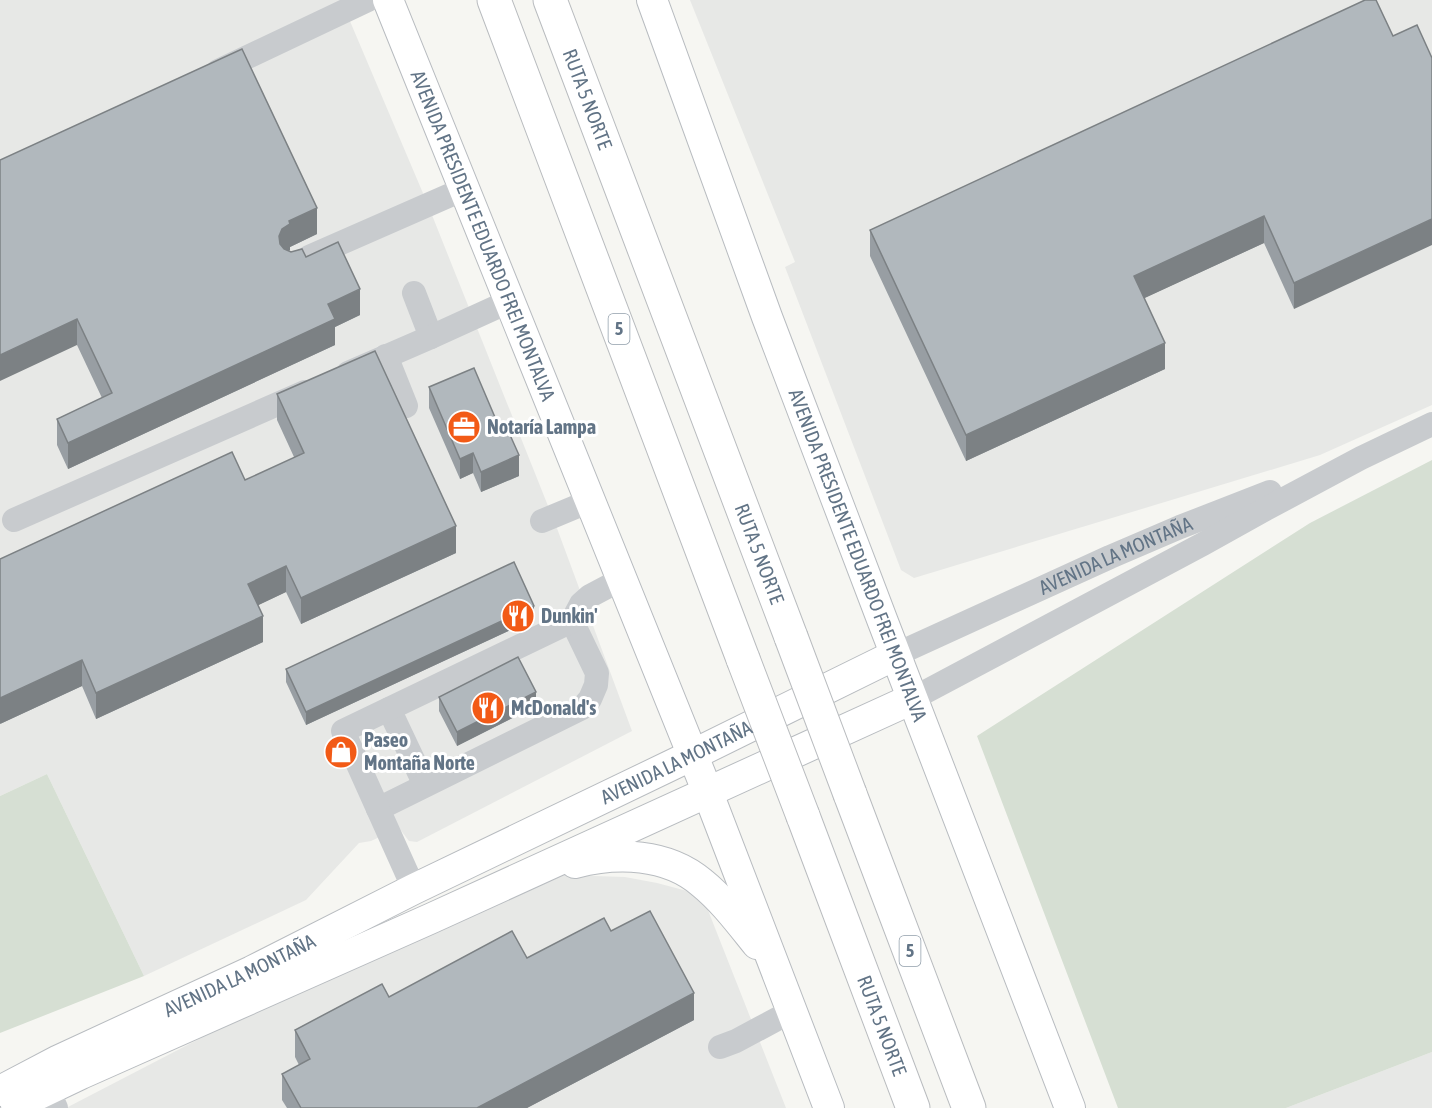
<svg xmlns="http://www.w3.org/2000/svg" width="1432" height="1108" font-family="'Asap Condensed',sans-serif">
  <rect width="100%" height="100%" fill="#f6f6f2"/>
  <!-- built -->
  <path fill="#e7e8e6" d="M0 0H341L428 205 558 531 632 731 417 842 409 841 399 828 371 841 359 843 306 900 144 976 47 774 0 796Z
    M690 0H1432V405L1320 455 914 578 901 570 785 267 795 262Z
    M564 875 625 877 657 883 702 895 786 1108H66L226 1025Z
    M1432 1052V1108H1286Z"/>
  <!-- green -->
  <path fill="#d6dfd3" d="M1432 460V1052L1286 1108H1118L977 736 1310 523Z
    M47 774 144 976 0 1033V796Z"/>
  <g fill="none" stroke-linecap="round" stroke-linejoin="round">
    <!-- major casing -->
    <g stroke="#b8bcc0" stroke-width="32">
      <g id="major">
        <path id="s2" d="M388 0 708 793 829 1108"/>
        <path id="s3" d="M652 0 767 317 883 622 1070 1108"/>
        <path d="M575 863C617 852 667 853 702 883 723 900 740 923 757 944"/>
        <path id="s4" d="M0 1091 59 1060 252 971 414 889 680 761 895 655"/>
        <path d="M16 1105 81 1074 432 918 912 699"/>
      </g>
    </g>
    <!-- highway casing -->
    <g stroke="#b9bcbf" stroke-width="35">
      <g id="highway">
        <path d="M494 0 743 659"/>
        <path id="s5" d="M550 0 791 637"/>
        <path d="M850 794 969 1108"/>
        <path id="s6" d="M803 816 913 1108"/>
      </g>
    </g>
    <!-- minor -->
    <g stroke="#c8cbce" stroke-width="24">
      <path d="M218 71 368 0"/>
      <path d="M309 257 464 189"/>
      <path d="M414 293 431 337"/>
      <path d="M386 356 406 406"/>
      <path d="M348 373 431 337 510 301"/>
      <path d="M14 520 305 392"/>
      <path d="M542 521 590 501"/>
      <path id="s1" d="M895 655 1110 557 1180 527 1270 492"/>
      <path d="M912 699 1203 544 1262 511 1361 458 1432 424"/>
      <path d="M389 709 425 785"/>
      <path d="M378 809 582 708 590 699 596 685 597 673 572 621"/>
      <path d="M414 889 343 731 572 621 581 604 590 596 622 579"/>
      <path d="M720 1047 736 1041 792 1011"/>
      <path d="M47 1089 56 1108"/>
    </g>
    <!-- major -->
    <use href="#major" stroke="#fff" stroke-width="30"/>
    <!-- highway -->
    <use href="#highway" stroke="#fff" stroke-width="33"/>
    <!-- highway-bridge casing -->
    <g stroke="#b9bcbf" stroke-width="35" stroke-linecap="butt">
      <path id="highway-bridge" d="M791 637 850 794
        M743 659 803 816"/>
    </g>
    <!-- highway-bridge -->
    <use href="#highway-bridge" stroke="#fff" stroke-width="33"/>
  </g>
  <!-- wall -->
  <path fill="#989ea3" d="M1393 36 1294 309 1264 243 1144 298 1165 369 966 461 870 256V230Z
    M0 160 317 234 290 247V250L289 251 306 257 360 315 335 327V345L68 469 57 445V419L102 398 77 345Z
    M429 387 519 476 481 492 473 473 460 479 429 408Z
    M277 394 456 553 301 624 286 592 258 605 263 642 96 719 82 686 0 724 294 457 277 420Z
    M534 619 306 725 286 682V669Z
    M439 697 536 706 457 746 439 711Z
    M611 931 694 1020 527 1108H287L282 1100V1074L299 1065 295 1057V1030L389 997 527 958Z"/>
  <!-- shaded-wall -->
  <path fill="#7c8184" d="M317 208V234L290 247V250L282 255 279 236 282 229 289 221Z
    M1264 216V243L1134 303V276Z
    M1432 219V245L1294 309V283Z
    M360 289V315L335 327V345L68 469V443L328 304Z
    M77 319V345L0 381V355Z
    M1165 343V369L966 461V435Z
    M473 453V473L460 479V459Z
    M519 455V476L481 492V472Z
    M456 526V553L301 624V598Z
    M286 566V592L248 610V584Z
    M534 606V619L306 725V712Z
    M263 616V642L96 719V693Z
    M82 660V686L0 724V698Z
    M536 692V706L457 746V732Z
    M694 993V1020L527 1108H477Z"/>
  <!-- building -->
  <path fill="#b1b8bd" stroke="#7c8184" stroke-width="1.5" d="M1365 0H1376L1393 36 1417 25 1432 58V219L1294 283 1264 216 1134 276 1165 343 966 435 870 230Z
    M242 49 317 208 289 221 290 224 282 229 279 236 280 244 284 249 291 252 302 249 306 257 338 242 360 289 328 304 335 319 68 443 57 419 112 393 77 319 0 355V160Z
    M375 351 456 526 301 598 286 566 248 584 263 616 96 693 82 660 0 698V559L232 452 245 480 304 453 277 394Z
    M474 368 500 429 506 426 519 455 481 472 473 453 460 459 429 387Z
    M514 562 534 606 306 712 286 669Z
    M518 657 536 692 457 732 439 697Z
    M650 911 694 993 477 1108H301L282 1074 310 1059 295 1030 382 984 389 997 512 931 527 958 604 918 611 931Z"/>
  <!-- icons -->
  <defs>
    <g id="office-disc" transform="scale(1.725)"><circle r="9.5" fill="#f25a16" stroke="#fff"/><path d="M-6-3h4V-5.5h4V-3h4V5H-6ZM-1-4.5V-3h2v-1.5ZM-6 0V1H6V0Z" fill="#fff"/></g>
    <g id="restaurant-disc" transform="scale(1.725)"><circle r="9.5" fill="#f25a16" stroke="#fff"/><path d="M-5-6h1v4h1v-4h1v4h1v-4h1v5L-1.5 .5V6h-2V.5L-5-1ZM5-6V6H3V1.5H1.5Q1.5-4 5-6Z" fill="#fff"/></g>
    <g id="shop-disc" transform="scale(1.725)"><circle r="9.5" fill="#f25a16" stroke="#fff"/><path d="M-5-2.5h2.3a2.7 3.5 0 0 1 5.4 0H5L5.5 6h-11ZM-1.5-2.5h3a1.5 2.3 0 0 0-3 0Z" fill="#fff"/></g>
  </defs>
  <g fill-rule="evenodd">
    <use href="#office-disc" x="464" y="427"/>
    <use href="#restaurant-disc" x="518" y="616"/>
    <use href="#restaurant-disc" x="488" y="708"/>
    <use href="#shop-disc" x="341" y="752"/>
  </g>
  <g text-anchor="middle" stroke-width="6" stroke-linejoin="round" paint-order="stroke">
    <!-- shield labels -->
    <g fill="#fff" stroke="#919eaa" stroke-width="1.5">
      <rect x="608.5" y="314" width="21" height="30" rx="4.5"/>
      <rect x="899.5" y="936" width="21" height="30" rx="4.5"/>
    </g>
    <g font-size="18" font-weight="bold" fill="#627486">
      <text x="619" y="335">5</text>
      <text x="910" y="957">5</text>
    </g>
    <!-- street labels -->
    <g font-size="20" fill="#627486" stroke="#fff">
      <text dy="7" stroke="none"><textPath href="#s5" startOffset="106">RUTA 5 NORTE</textPath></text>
      <text dy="7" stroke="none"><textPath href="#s2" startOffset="254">AVENIDA PRESIDENTE EDUARDO FREI MONTALVA</textPath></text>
      <text dy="7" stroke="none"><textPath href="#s5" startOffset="592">RUTA 5 NORTE</textPath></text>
      <text dy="7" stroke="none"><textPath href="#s3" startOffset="592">AVENIDA PRESIDENTE EDUARDO FREI MONTALVA</textPath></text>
      <text dy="7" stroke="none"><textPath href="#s1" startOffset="242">AVENIDA LA MONTAÑA</textPath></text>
      <text dy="7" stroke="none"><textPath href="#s4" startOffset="752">AVENIDA LA MONTAÑA</textPath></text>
      <text dy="7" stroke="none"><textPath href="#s4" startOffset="266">AVENIDA LA MONTAÑA</textPath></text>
      <text dy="7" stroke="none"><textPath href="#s6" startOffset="224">RUTA 5 NORTE</textPath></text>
    </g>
    <!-- poi labels -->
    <g font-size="20" font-weight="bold" fill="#627486" stroke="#fff" text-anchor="start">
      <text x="487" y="434">Notaría Lampa</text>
      <text x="541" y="623">Dunkin'</text>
      <text x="511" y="715">McDonald's</text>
      <text x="364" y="747">Paseo<tspan x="364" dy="23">Montaña Norte</tspan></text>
    </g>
  </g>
</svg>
